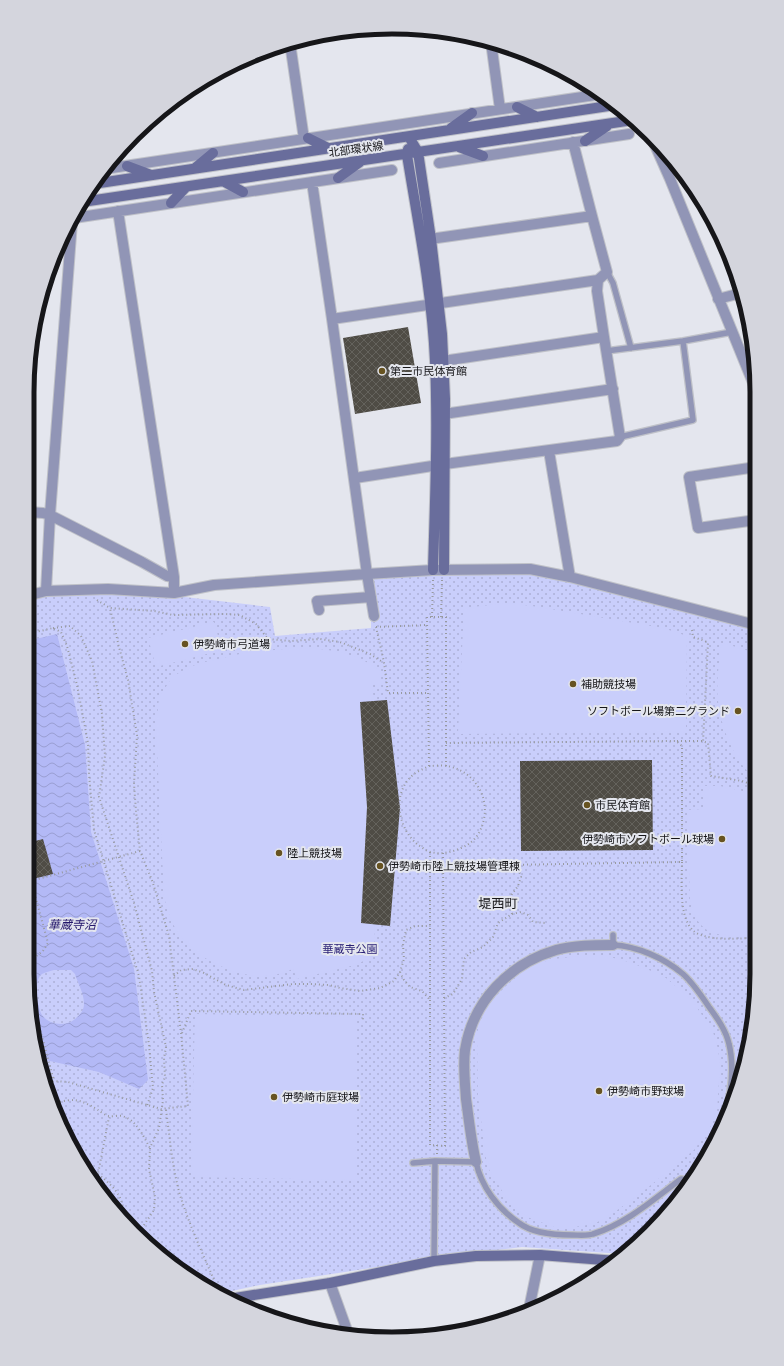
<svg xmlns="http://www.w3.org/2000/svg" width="784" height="1366" font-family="Rubik,'Noto Sans JP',sans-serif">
  <defs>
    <pattern id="grass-dots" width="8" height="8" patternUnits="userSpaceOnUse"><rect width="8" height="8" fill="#c9cefb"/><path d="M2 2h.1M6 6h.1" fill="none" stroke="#acb0d7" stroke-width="1.8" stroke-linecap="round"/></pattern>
    <pattern id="water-waves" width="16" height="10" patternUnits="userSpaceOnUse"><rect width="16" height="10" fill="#b3b9f6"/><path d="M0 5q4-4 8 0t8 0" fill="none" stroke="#999ed2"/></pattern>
    <pattern id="building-cross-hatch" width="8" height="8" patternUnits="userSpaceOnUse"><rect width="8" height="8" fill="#4f4c45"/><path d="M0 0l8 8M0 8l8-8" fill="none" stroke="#64625c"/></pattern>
  </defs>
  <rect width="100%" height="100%" fill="#e4e6ee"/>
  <!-- grass -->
  <path fill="url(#grass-dots)" d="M454 574H537L676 607 756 628V998L738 1092 696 1177 623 1254 522 1247 462 1254 260 1285 223 1293 189 1277 102 1196 46 1091 27 974V602L54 593 176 596 270 607 275 636 371 628V578Z"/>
  <!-- pitch -->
  <path fill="#c9cefb" d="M508 603 539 607 663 628 687 636 686 732 458 734 464 608Z
    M214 622 222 650 156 667 148 638Z
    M723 643 756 653V779C736 766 719 723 718 700 716 684 719 666 720 650Z
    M294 648C324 648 354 651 379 670L382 684 372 685 374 701 387 700 400 808 391 926 375 924 374 956 355 965 297 979 293 969C287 971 280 974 273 975 244 981 200 961 182 938 172 926 168 912 164 897L156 728 159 698 172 677 189 667 205 662 244 653Z
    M704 786H720L756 794V935C721 935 699 941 690 900L687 810 704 809Z
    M579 956H606L629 962 647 969 666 978 692 1000 713 1032 718 1049 720 1064 718 1097 717 1109 710 1128 694 1150 646 1189 612 1214 594 1224 574 1227H554L527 1217 510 1204 487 1166 478 1096 477 1036 479 1023 493 999 506 986 531 965 554 959Z
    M195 1014 356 1017 355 1180 191 1177Z"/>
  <!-- water -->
  <path fill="url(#water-waves)" fill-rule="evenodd" d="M57 634 85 745 91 832 134 969 148 1080 139 1089 99 1072 41 1059 27 974V641ZM54 970H71L75 974C78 984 84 993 84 1004 84 1010 80 1015 75 1019 66 1027 49 1025 42 1015 37 1007 33 980 42 974 45 972 51 971 54 970Z"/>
  <!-- building -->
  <path fill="url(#building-cross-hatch)" d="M408 327 421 403 355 414 343 338Z
    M387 700 400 808 390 926 361 923 367 807 360 702Z
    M652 760 653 850 521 851 520 761Z
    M43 839 53 874 33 879 27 860V843Z"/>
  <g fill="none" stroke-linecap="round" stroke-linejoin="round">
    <!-- lane casing -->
    <g stroke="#bfc1c8" stroke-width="8">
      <path id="lane" d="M607 272 613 283 631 348
        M606 351 683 341 732 332
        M620 437 693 420 683 341
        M613 935V945C637 946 664 958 683 974 693 983 701 995 709 1007 717 1018 726 1030 729 1044 735 1068 731 1093 725 1116
        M413 1163 435 1161 476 1162C481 1186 498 1209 519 1223 532 1233 556 1235 572 1235 579 1235 587 1236 593 1234 626 1224 654 1199 681 1179L691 1181
        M434 1261 435 1161"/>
    </g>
    <!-- street casing -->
    <g stroke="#bfc1c8" stroke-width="12">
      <path id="street" d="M491 42 500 109
        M290 43 304 139
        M650 134 670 179 756 390
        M439 163 629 134
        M105 169 602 94
        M312 182 332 319 367 574 374 616
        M118 211 174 577V593
        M74 218 392 170
        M423 240 592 216
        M718 299 741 293
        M332 319 598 280 607 272 592 216 573 142
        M443 361 604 337
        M444 414 613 389
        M549 451 570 577
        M756 467 689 477 698 528 756 520
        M355 478 445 464 617 441 620 437 604 337 597 291 598 280
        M28 512 43 513 50 515 142 562 167 576 174 577
        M46 591 50 515 72 222
        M27 596 46 591 108 589 174 593 214 585 367 574 433 570 530 569 570 577 756 625
        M319 610 317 601 371 597
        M476 1162C471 1141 469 1120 466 1099 465 1083 463 1066 465 1050 473 1001 509 964 556 950 574 945 595 945 613 945
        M330 1283 348 1333
        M529 1309 540 1255"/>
    </g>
    <!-- secondary casing -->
    <g stroke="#bfc1c8" stroke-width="12">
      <path id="secondary" d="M517 107 537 117
        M451 128 472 113
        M409 137 418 152 431 239 442 334 445 399 444 570
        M308 138 328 148
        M585 141 607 126
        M459 147 483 156
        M408 149 407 155C418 223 432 292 435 361 438 431 435 500 433 570
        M127 166 151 175
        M195 168 213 153
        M338 178 360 162
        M223 181 243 192
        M93 184 615 105
        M82 202 633 120
        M171 203 186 187
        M235 1298 330 1283 434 1261 476 1256 540 1255 617 1261"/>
    </g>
    <!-- path -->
    <path stroke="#989aa0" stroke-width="2" stroke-dasharray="1 3" stroke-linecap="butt" d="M97 600 110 608 154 611 173 615 225 614 240 615 256 624 268 639 291 641 320 639 340 642 370 654 384 663 388 693H428
      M432 617 433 580
      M441 617 442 580
      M376 627 427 625
      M376 627 384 662
      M53 628 70 626 81 636 92 661 102 714 105 756 99 797 134 903 152 971 154 992 166 1047 164 1058 165 1077 162 1085 163 1100 159 1128 150 1148 149 1169 155 1197 154 1210 140 1231
      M692 630 693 637 705 641 708 643 703 742
      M27 634 53 628 61 632 67 646 77 685 88 743 89 774 94 830 139 976 149 1045 153 1088 147 1106
      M677 741H702L708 743 711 776 742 781 756 786
      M429 766 427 617H446V766
      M429 766C434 766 441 765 447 766 472 770 489 794 484 819 481 833 474 843 461 848 452 852 441 855 431 852 426 851 422 847 418 845 398 829 391 793 413 775 417 771 424 769 429 766Z
      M430 852V1145L445 1146 443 853
      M682 862C682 882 677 928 701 935 718 941 739 938 756 938
      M443 866 682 862V746L676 741 446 743
      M31 881 140 851
      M512 914 509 902 512 894 518 886 521 877 517 865
      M27 963 43 951 48 943 27 866
      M400 972 404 980 410 987 422 991 430 1000
      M174 976 181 970 193 969 204 973 226 985 244 990 293 984H312L329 985 340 988 360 991 380 988 394 981 400 972 404 959 403 945 406 930 415 926H430
      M31 996 54 1081
      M444 998 453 994 462 979 464 959 471 952 483 947 493 937 498 923 512 914 521 912 528 915 533 922 546 923
      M182 1033 191 1011 363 1014V1021
      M45 1084 54 1081 68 1082 161 1109 188 1106 181 1033 169 936 153 883 140 851 136 811 134 784 137 735 128 680 119 647 110 608
      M54 1105V1103C75 1098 80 1099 98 1110 101 1112 106 1116 109 1116 113 1117 118 1115 122 1116 137 1120 143 1136 150 1148
      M166 1110C170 1138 172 1167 180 1195 189 1224 202 1252 214 1280V1289
      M437 1154V1145
      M98 1174C112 1185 125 1197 123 1215
      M93 1178 98 1174 109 1117
      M130 1222 133 1221 135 1226"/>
    <!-- lane -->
    <use href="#lane" stroke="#9195b6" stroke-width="5.5"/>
    <!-- street -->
    <use href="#street" stroke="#9195b6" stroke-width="10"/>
    <!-- secondary -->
    <use href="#secondary" stroke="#696d9c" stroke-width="10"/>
  </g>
  <!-- markers -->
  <g fill="#675321" stroke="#e4e6ee" stroke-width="1.5">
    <circle cx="382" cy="371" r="4"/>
    <circle cx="185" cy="644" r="4"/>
    <circle cx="573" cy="684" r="4"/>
    <circle cx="738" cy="711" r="4"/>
    <circle cx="587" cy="805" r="4"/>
    <circle cx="722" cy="839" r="4"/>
    <circle cx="279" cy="853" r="4"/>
    <circle cx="380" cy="866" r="4"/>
    <circle cx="599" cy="1091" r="4"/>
    <circle cx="274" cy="1097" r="4"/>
  </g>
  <g text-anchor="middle" stroke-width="4" stroke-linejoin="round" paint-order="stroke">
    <!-- street labels -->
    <g font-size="11" fill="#161619" stroke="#e4e6ee">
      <text transform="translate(356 149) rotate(-8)" y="4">北部環状線</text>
    </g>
    <!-- poi labels -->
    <g font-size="11" fill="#161619" stroke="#e4e6ee" text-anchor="start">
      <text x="390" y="375">第二市民体育館</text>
      <text x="193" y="648">伊勢崎市弓道場</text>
      <text x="581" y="688">補助競技場</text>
      <text x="730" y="715" text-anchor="end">ソフトボール場第二グランド</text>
      <text x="595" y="809">市民体育館</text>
      <text x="714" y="843" text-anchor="end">伊勢崎市ソフトボール球場</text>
      <text x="287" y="857">陸上競技場</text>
      <text x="388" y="870">伊勢崎市陸上競技場管理棟</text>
      <text x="607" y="1095">伊勢崎市野球場</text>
      <text x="282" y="1101">伊勢崎市庭球場</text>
    </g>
    <!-- park labels -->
    <g font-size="11" fill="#2b2277" stroke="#e4e6ee">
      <text x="350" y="953">華蔵寺公園</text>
    </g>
    <!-- water labels -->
    <g font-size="12" font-style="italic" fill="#23166b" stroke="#e4e6ee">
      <text x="72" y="929">華蔵寺沼</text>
    </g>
    <!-- quarter labels -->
    <g font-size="13" fill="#161619" stroke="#e4e6ee">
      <text x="498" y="908">堤西町</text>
    </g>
  </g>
  <!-- crop -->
  <path d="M0 0H784V1366H0ZM392 34H392A358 358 0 0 1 750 392V974A358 358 0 0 1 392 1332H392A358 358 0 0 1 34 974V392A358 358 0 0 1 392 34Z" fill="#d4d5dd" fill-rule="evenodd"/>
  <path fill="none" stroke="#161619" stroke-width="5" d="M392 34H392A358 358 0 0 1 750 392V974A358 358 0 0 1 392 1332H392A358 358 0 0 1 34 974V392A358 358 0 0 1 392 34Z"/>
</svg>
